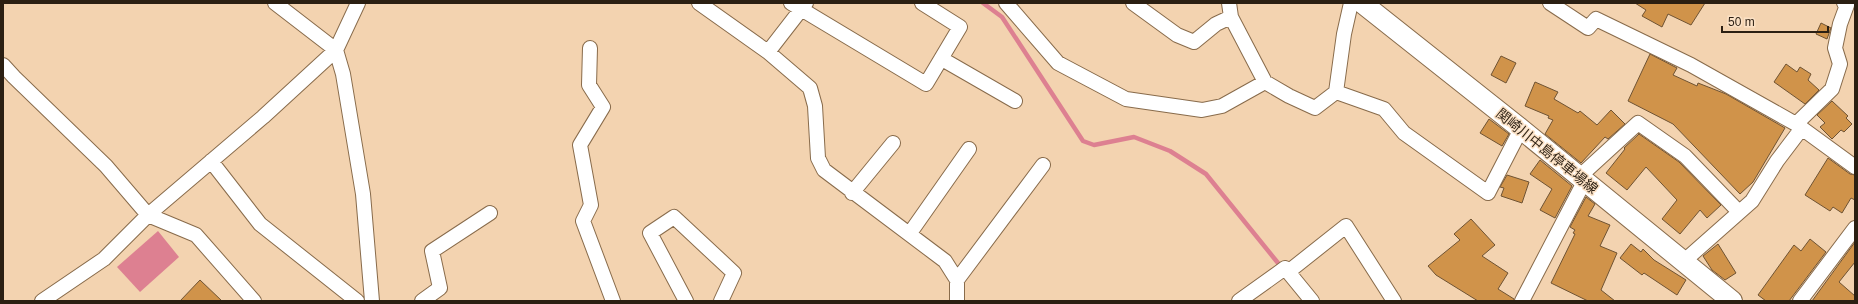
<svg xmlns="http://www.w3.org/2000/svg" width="1858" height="304" font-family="Helvetica,'Noto Sans JP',sans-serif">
  <rect width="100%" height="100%" fill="#f3d3b0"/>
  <!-- water -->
  <path fill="#dd8091" d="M158 231 179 257 140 292 117 267Z"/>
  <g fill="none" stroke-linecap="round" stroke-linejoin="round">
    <!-- stream -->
    <path stroke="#dd8091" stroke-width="4.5" d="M983 3 1002 17 1083 141 1094 145 1134 137 1170 151 1206 174 1278 263"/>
  </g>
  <!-- building -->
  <path fill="#d0934a" stroke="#6f5333" d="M1635 3H1705L1691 25 1668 14 1662 27 1642 16 1646 10Z
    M1821 23 1831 28 1827 39 1816 34Z
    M1650 54 1677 68 1673 75 1697 86 1698 83 1726 94 1785 128 1753 182 1740 194 1673 124 1628 101Z
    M1501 56 1516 63 1506 83 1491 75Z
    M1786 64 1797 72 1800 67 1811 74 1808 80 1819 90 1805 104 1774 82Z
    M1535 82 1558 92 1554 99 1578 113 1580 111 1597 125 1611 110 1625 124 1608 139 1605 137 1581 163 1545 134 1553 120 1548 118 1549 116 1525 106Z
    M1832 101 1848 116 1846 118 1852 124 1844 132 1841 130 1832 139 1820 127 1825 123 1817 115Z
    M1489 119 1509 134 1502 146 1480 133Z
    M1639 134 1679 162 1721 205 1707 218 1700 210 1680 234 1662 219 1677 200 1646 167 1627 190 1606 173 1625 149 1624 148Z
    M1828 158 1850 174 1855 175V200L1851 198 1842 213 1833 207 1830 211 1805 195Z
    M1540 160 1572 186 1555 218 1540 210 1552 189 1530 174Z
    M1507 175 1529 182 1522 203 1501 196 1504 188 1500 187Z
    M1586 197 1595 204 1588 216 1610 225 1600 246 1617 253 1601 290 1615 301H1588L1551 283 1575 234 1573 233 1575 230 1570 227Z
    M1471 219 1495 245 1482 256 1508 273 1498 289 1514 299V301H1478L1436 275 1428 266 1460 240 1454 234Z
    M1810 239 1826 252 1789 301H1766L1758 295 1794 245 1801 251Z
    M1855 242V262L1839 282 1855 296V301H1812Z
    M1631 244 1641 252 1643 249 1654 260 1686 280 1677 295 1644 273 1642 275 1620 258Z
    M1718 244 1736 273 1725 280 1712 270 1703 256Z
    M200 280 222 301H180Z"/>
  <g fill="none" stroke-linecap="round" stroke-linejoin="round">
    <!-- minor casing -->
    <g stroke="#886b4b" stroke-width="16">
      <path id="minor" d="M275 3 336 50 343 74 363 194 372 301
        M699 3 768 52 810 88 815 106 818 158 824 170 945 261 957 280V301
        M791 3 926 84 960 27 922 3
        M1006 3 1058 63 1126 99 1202 110 1222 106 1265 82 1289 96 1315 108 1336 92 1344 34 1351 3
        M1133 3 1177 35 1194 42 1216 24 1231 17
        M1229 3 1231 17 1265 82
        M1550 3 1588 28 1596 19 1691 65 1796 124 1855 167
        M590 48 589 85 603 107 580 145 591 205 583 221 613 301
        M768 52 806 3
        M942 59 1015 101
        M3 65 14 77 106 166 148 215 196 235 254 301
        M1336 92 1384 109 1404 133 1488 193 1521 129
        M1796 124 1832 89 1840 64 1835 48 1840 24 1847 5 1844 3
        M211 161 260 224 357 301
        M1579 177 1638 123 1685 156 1739 212
        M852 193 893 143
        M910 233 969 149
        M1683 262 1752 201 1777 161 1802 128
        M1288 272 1346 226 1394 301
        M957 280 1043 165
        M42 301 104 259 148 215 263 117 336 50 358 3
        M422 301 440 288 432 251 490 213
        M686 301 650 233 674 217 734 273 721 301
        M1239 301 1285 268 1312 301
        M1522 301 1584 182
        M1800 301 1855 228"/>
    </g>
    <!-- secondary casing -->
    <g stroke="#886b4b" stroke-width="22">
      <path id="secondary" d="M1362 3 1521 129 1732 301"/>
    </g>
    <!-- minor -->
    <use href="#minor" stroke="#fff" stroke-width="14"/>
    <!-- secondary -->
    <use href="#secondary" stroke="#fff" stroke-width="20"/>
  </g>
  <g text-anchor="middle" stroke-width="3" stroke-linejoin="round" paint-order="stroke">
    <!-- street labels -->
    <g font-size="14" fill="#2b1f12" stroke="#fbe1c5">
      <text transform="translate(1547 151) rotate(39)" y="5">関崎川中島停車場線</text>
    </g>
  </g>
  <!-- border -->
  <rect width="1858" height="304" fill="none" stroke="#2b1f12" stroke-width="8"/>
  <!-- scale -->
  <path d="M1722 26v6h106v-6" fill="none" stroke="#2b1f12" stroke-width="2"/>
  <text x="1728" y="26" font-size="12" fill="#2b1f12" stroke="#fbe1c5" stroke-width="3" paint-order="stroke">50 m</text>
</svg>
